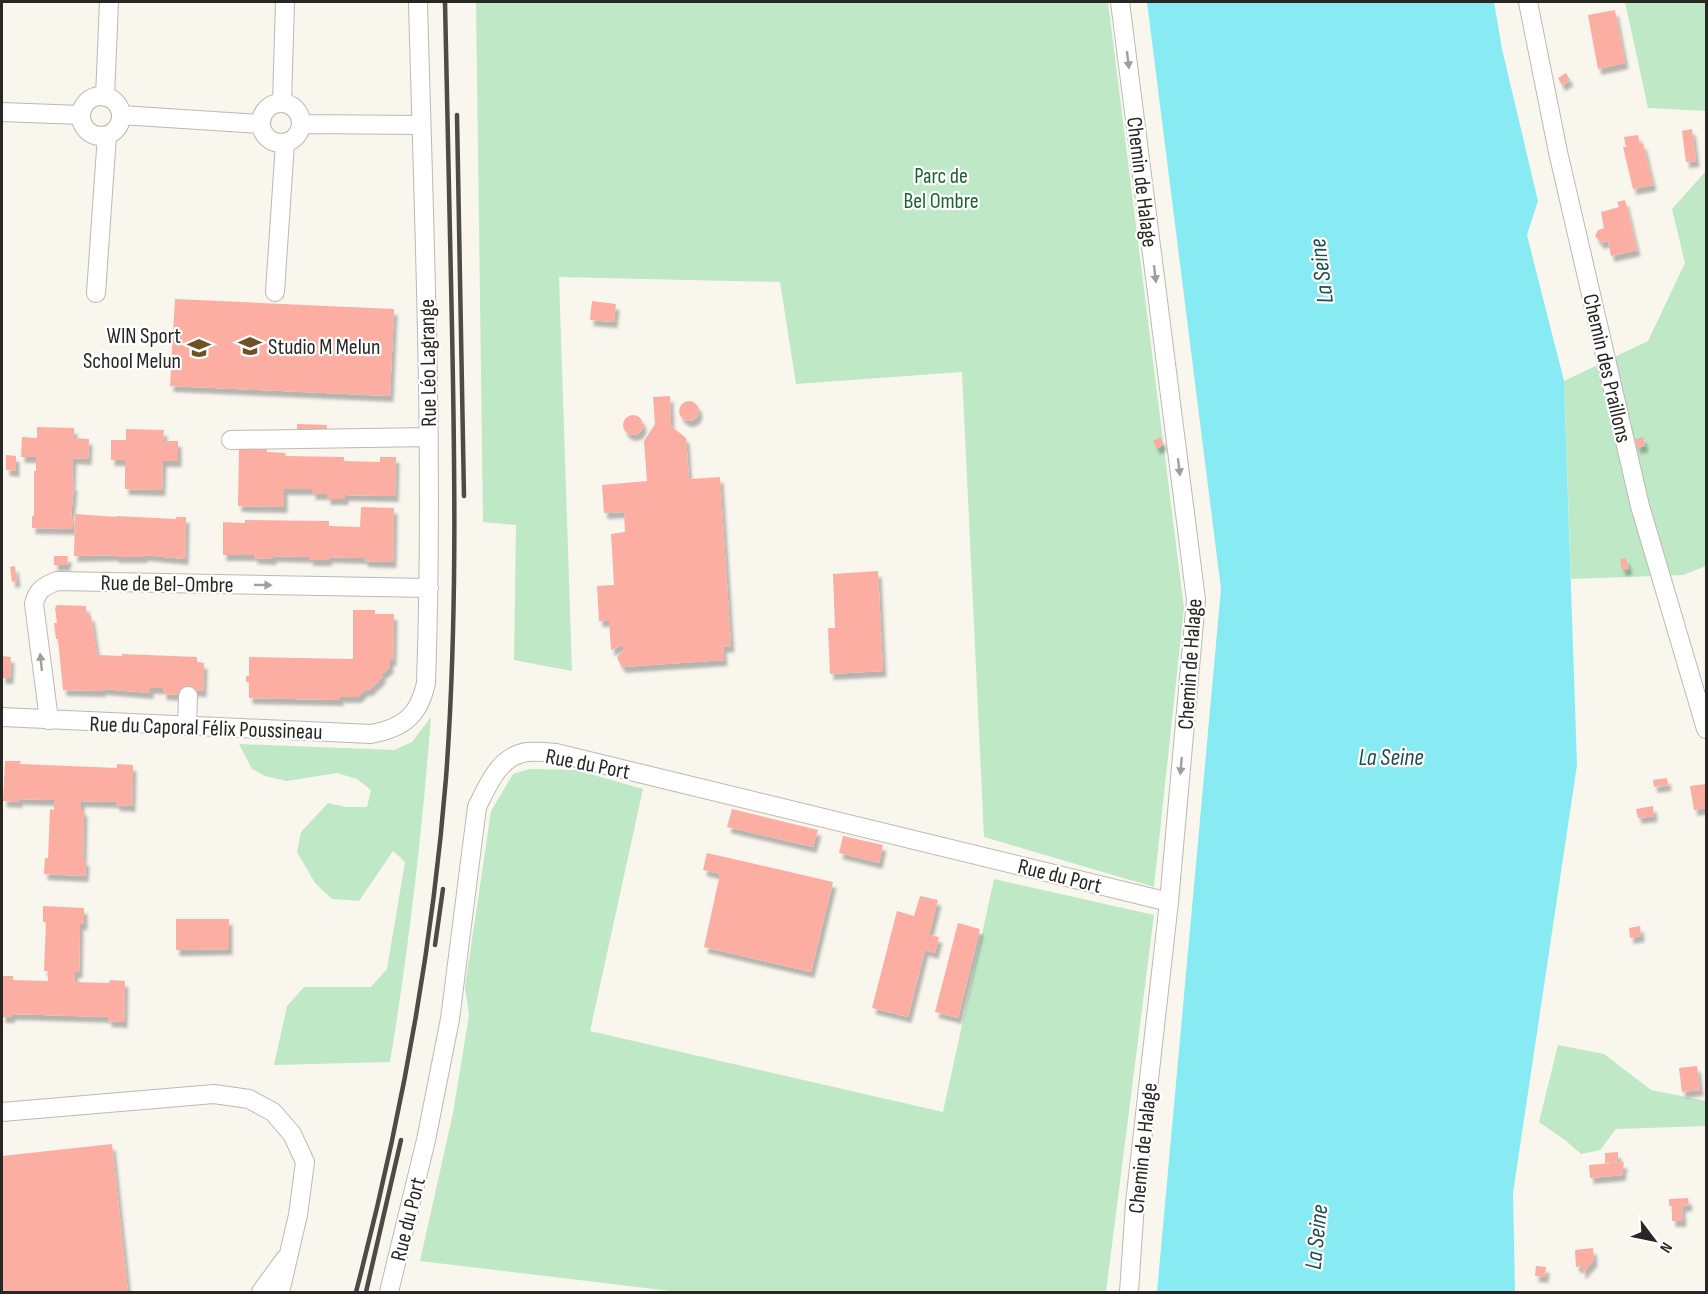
<svg xmlns="http://www.w3.org/2000/svg" width="1708" height="1294" font-family="'Sofia Sans Condensed',sans-serif">
  <defs>
    <filter id="shadow"><feDropShadow dx="3.5" dy="6" stdDeviation="1.5" flood-color="#0004"/></filter>
  </defs>
  <rect width="100%" height="100%" fill="#f9f6ee"/>
  <!-- green -->
  <path fill="#bfe8c7" d="M476 2H1108L1184 608 1154 887 984 837 962 372 796 384 780 282 559 277 572 671 514 660 516 525 483 522Z
    M1625 2H1706V111L1648 108Z
    M1706 171V566L1683 575 1571 579 1564 381 1648 341 1685 263 1672 209Z
    M431 717C422 833 409 947 390 1062L274 1065 287 1006 304 987H371L387 969 405 862 393 851 359 901 332 899 315 883 297 852 301 832 328 803 346 807H367L371 790 357 779 337 773 287 781 265 776 252 769 239 744 394 750 412 742Z
    M530 769 576 770 643 789 590 1031 943 1112 994 879 1154 915 1106 1292H679L420 1261 453 1113 469 1015 465 987 491 811 513 774Z
    M1558 1045 1604 1054 1651 1090 1706 1101V1126L1616 1129 1600 1150 1581 1154 1565 1140 1539 1122Z"/>
  <!-- water -->
  <path fill="#88eaf3" d="M1147 2H1494L1502 49 1538 201 1527 235 1564 381 1577 765 1513 1193 1515 1292H1157L1221 589Z"/>
  <!-- building -->
  <path fill="#fcaea3" filter="url(#shadow)" d="M1615 10 1625 63 1598 69 1588 15Z
    M1566 73 1570 80 1562 85 1558 78Z
    M1692 129 1696 161 1686 162 1682 131Z
    M1638 135 1640 144 1643 143 1653 185 1633 189 1623 147H1626L1624 137Z
    M1625 200 1637 250 1611 256 1608 241 1601 243 1595 236 1598 230 1604 228 1601 212 1619 207 1617 202Z
    M175 299 394 309 390 396 170 386Z
    M592 301 616 304 614 322 590 320Z
    M670 396 671 426 686 438 689 479 720 477 731 646 723 647 724 660 622 667 617 658 620 653 623 652V645L611 650 609 621H599L597 586 614 585 611 534 625 532 624 512 604 513 602 485 647 481 644 441 655 424 653 397Z
    M679 411a10 10 0 1 1 20 0a10 10 0 1 1-20 0Z
    M623 425a10 10 0 1 1 20 0a10 10 0 1 1-20 0Z
    M297 424 327 425V434H297Z
    M37 427 74 428V438L89 439 88 459 73 458 72 484 74 485 71 517H73V529L32 528V516H34V471H36V457H21L22 437 37 438Z
    M126 429 164 430 163 441H178V461H163L162 490 125 489V460H111V440H126Z
    M1160 437 1164 444 1157 449 1153 441Z
    M1643 437 1645 446 1637 448 1635 439Z
    M239 447 267 448V452L286 453 285 456 344 457V461L380 462V457H396L395 496 345 495V499H327V494H312V489H284V507L238 506Z
    M6 455 16 456V471L6 470Z
    M361 507 394 508 393 562 364 561 365 558 328 557 329 560H309L310 557 273 556V559L254 558V555H223V522L245 523V520L329 521V526L360 527Z
    M75 514 117 517 116 516 176 519V517H186L185 559 144 555V557H115V555L74 556Z
    M54 556H68L67 565H54Z
    M1626 558 1629 569 1622 570 1620 559Z
    M15 566 17 581 12 582 10 567Z
    M878 571 883 671 830 674 828 628H835L833 574Z
    M57 605 86 606 87 616 91 615 97 655 122 656V654L197 657V662L204 663 203 691 180 690 179 695 163 694V688H150V693L103 689 102 691 63 690 58 639H56L54 623H57L55 608Z
    M353 610H375V614H394L393 660H390V667L381 675 383 677 368 691 366 689 358 697H340V700L249 698V682H246V676H249V657L353 659Z
    M2 656 11 657 10 678H2Z
    M5 761H21L20 764 117 768V764L133 765 132 806 116 805V802L81 801V810H84L83 860H86L85 876 44 874 45 858H48L50 809 54 810V800L19 799V802L3 801Z
    M1667 778 1668 785 1654 787 1653 780Z
    M1706 784V808L1694 810 1690 786Z
    M1653 806 1654 816 1638 818 1636 809Z
    M732 809 818 830 813 847 727 827Z
    M843 836 883 845 879 863 839 853Z
    M707 853 833 882 811 972 704 947 720 874 703 870Z
    M920 896 938 900 929 935 939 937 935 953 925 950 908 1017 872 1008 897 911 914 916Z
    M43 906 84 908V924H80L79 972H75L74 982 109 983 110 980 125 981 124 1022 108 1021V1017L12 1014 11 1017H2V976H13V980L48 981V971H44L46 922H43Z
    M176 919H229V949L176 950Z
    M958 923 980 929 958 1018 935 1012Z
    M1640 926 1641 936 1630 938 1629 928Z
    M1697 1066 1700 1090 1682 1092 1679 1068Z
    M112 1144 128 1292H2V1156Z
    M1618 1152V1161L1605 1163V1153Z
    M1624 1162 1622 1175 1590 1178 1589 1165Z
    M1688 1198 1689 1205 1682 1206 1683 1221H1672V1206H1669V1199Z
    M1593 1248 1594 1260 1582 1274V1266L1576 1267 1575 1250Z
    M1536 1266 1546 1267 1545 1277 1535 1276Z"/>
  <g fill="none" stroke-linecap="round" stroke-linejoin="round">
    <!-- minor casing -->
    <g stroke="#bcb9b2" stroke-width="20">
      <path id="minor" d="M1120 2 1196 600 1169 902 1135 1203 1129 1292
        M1528 2 1558 152 1640 506 1706 729
        M81 116a20 20 0 1 1 40 0a20 20 0 1 1-40 0Z
        M105 97 109 2
        M261 123a20 20 0 1 1 40 0a20 20 0 1 1-40 0Z
        M282 103 285 2
        M2 112 81 115
        M121 115 261 124
        M302 124 421 125
        M275 292 285 143
        M96 293 107 135
        M231 440 429 437
        M2 717 371 734C403 728 419 716 426 683 434 456 424 229 418 2
        M49 720 34 604C37 590 44 586 57 581L429 588
        M187 726 188 696
        M2 1112 214 1094 249 1099 273 1112 292 1134 305 1162 298 1215 280 1292
        M261 1292 285 1259
        M389 1292 426 1140 450 1019 477 807C488 785 499 756 527 752 537 751 547 752 556 753L1169 902"/>
    </g>
    <!-- minor -->
    <use href="#minor" stroke="#fff" stroke-width="18"/>
    <!-- rail -->
    <path stroke="#4c4b47" stroke-width="4.5" d="M457 115 464 496
      M435 945 443 889
      M356 1292C400 1124 432 952 446 778 457 628 455 478 452 328 450 219 448 110 445 2
      M366 1292 401 1140"/>
  </g>
  <!-- one-way arrows -->
  <defs><path id="oneway-solid" d="M-6-.8H1V-3.2L6.5 0L1 3.2V.8H-6Z" transform="scale(1.5)"/></defs>
  <g fill="#9e9e9c">
    <use href="#oneway-solid" transform="translate(1128 60) rotate(83)"/>
    <use href="#oneway-solid" transform="translate(1155 274) rotate(83)"/>
    <use href="#oneway-solid" transform="translate(1179 467) rotate(83)"/>
    <use href="#oneway-solid" transform="translate(263 585) rotate(1)"/>
    <use href="#oneway-solid" transform="translate(41 662) rotate(-96)"/>
    <use href="#oneway-solid" transform="translate(1181 766) rotate(95)"/>
  </g>
  <!-- icons -->
  <defs>
    <g id="university-bare" transform="scale(1.8)"><path d="M0-5L7-2L0 1L-7-2ZM-4 1L0 2.5L4 1V4Q0 6-4 4Z" fill="#6d5123" stroke="#fff" stroke-width="2.5" paint-order="stroke"/></g>
  </defs>
  <g fill-rule="evenodd">
    <use href="#university-bare" x="250" y="346"/>
    <use href="#university-bare" x="199" y="348"/>
  </g>
  <g text-anchor="middle" stroke-width="4.5" stroke-linejoin="round" paint-order="stroke">
    <!-- park labels -->
    <g font-size="22" fill="#1e6134" stroke="#fff">
      <text x="941" y="183">Parc de<tspan x="941" dy="25">Bel Ombre</tspan></text>
    </g>
    <!-- street labels -->
    <g font-size="22" fill="#282724" stroke="#fff">
      <text transform="translate(1143 182) rotate(83)" y="8">Chemin de Halage</text>
      <text transform="translate(427 363) rotate(-91)" y="8">Rue Léo Lagrange</text>
      <text transform="translate(1608 368) rotate(77)" y="8">Chemin des Praillons</text>
      <text transform="translate(167 583) rotate(1)" y="8">Rue de Bel-Ombre</text>
      <text transform="translate(1189 664) rotate(-86)" y="8">Chemin de Halage</text>
      <text transform="translate(206 727) rotate(2)" y="8">Rue du Caporal Félix Poussineau</text>
      <text transform="translate(588 763) rotate(11)" y="8">Rue du Port</text>
      <text transform="translate(1060 875) rotate(14)" y="8">Rue du Port</text>
      <text transform="translate(1142 1148) rotate(-84)" y="8">Chemin de Halage</text>
      <text transform="translate(407 1219) rotate(-76)" y="8">Rue du Port</text>
    </g>
    <!-- poi labels -->
    <g font-size="22" fill="#282724" stroke="#fff" text-anchor="end">
      <text x="181" y="343">WIN Sport<tspan x="181" dy="25">School Melun</tspan></text>
      <text x="268" y="354" text-anchor="start">Studio M Melun</text>
    </g>
    <!-- water labels -->
    <g font-size="24" font-style="italic" fill="#1f4c50" stroke="#fff">
      <text transform="translate(1321 271) rotate(-97)" y="8">La Seine</text>
      <text x="1391" y="765">La Seine</text>
      <text transform="translate(1316 1237) rotate(-84)" y="8">La Seine</text>
    </g>
  </g>
  <!-- border -->
  <rect width="1708" height="1294" fill="none" stroke="#282724" stroke-width="6"/>
  <!-- north arrow -->
  <g transform="translate(1654 1240) rotate(122)" stroke="#ffffff" stroke-width="4.5" paint-order="stroke">
  <path d="M0-4.5L10 22L0 15L-10 22Z" fill="#282724"/>
  <text y="-9" font-size="16" font-weight="bold" text-anchor="middle" fill="#282724">N</text>
  </g>
</svg>
